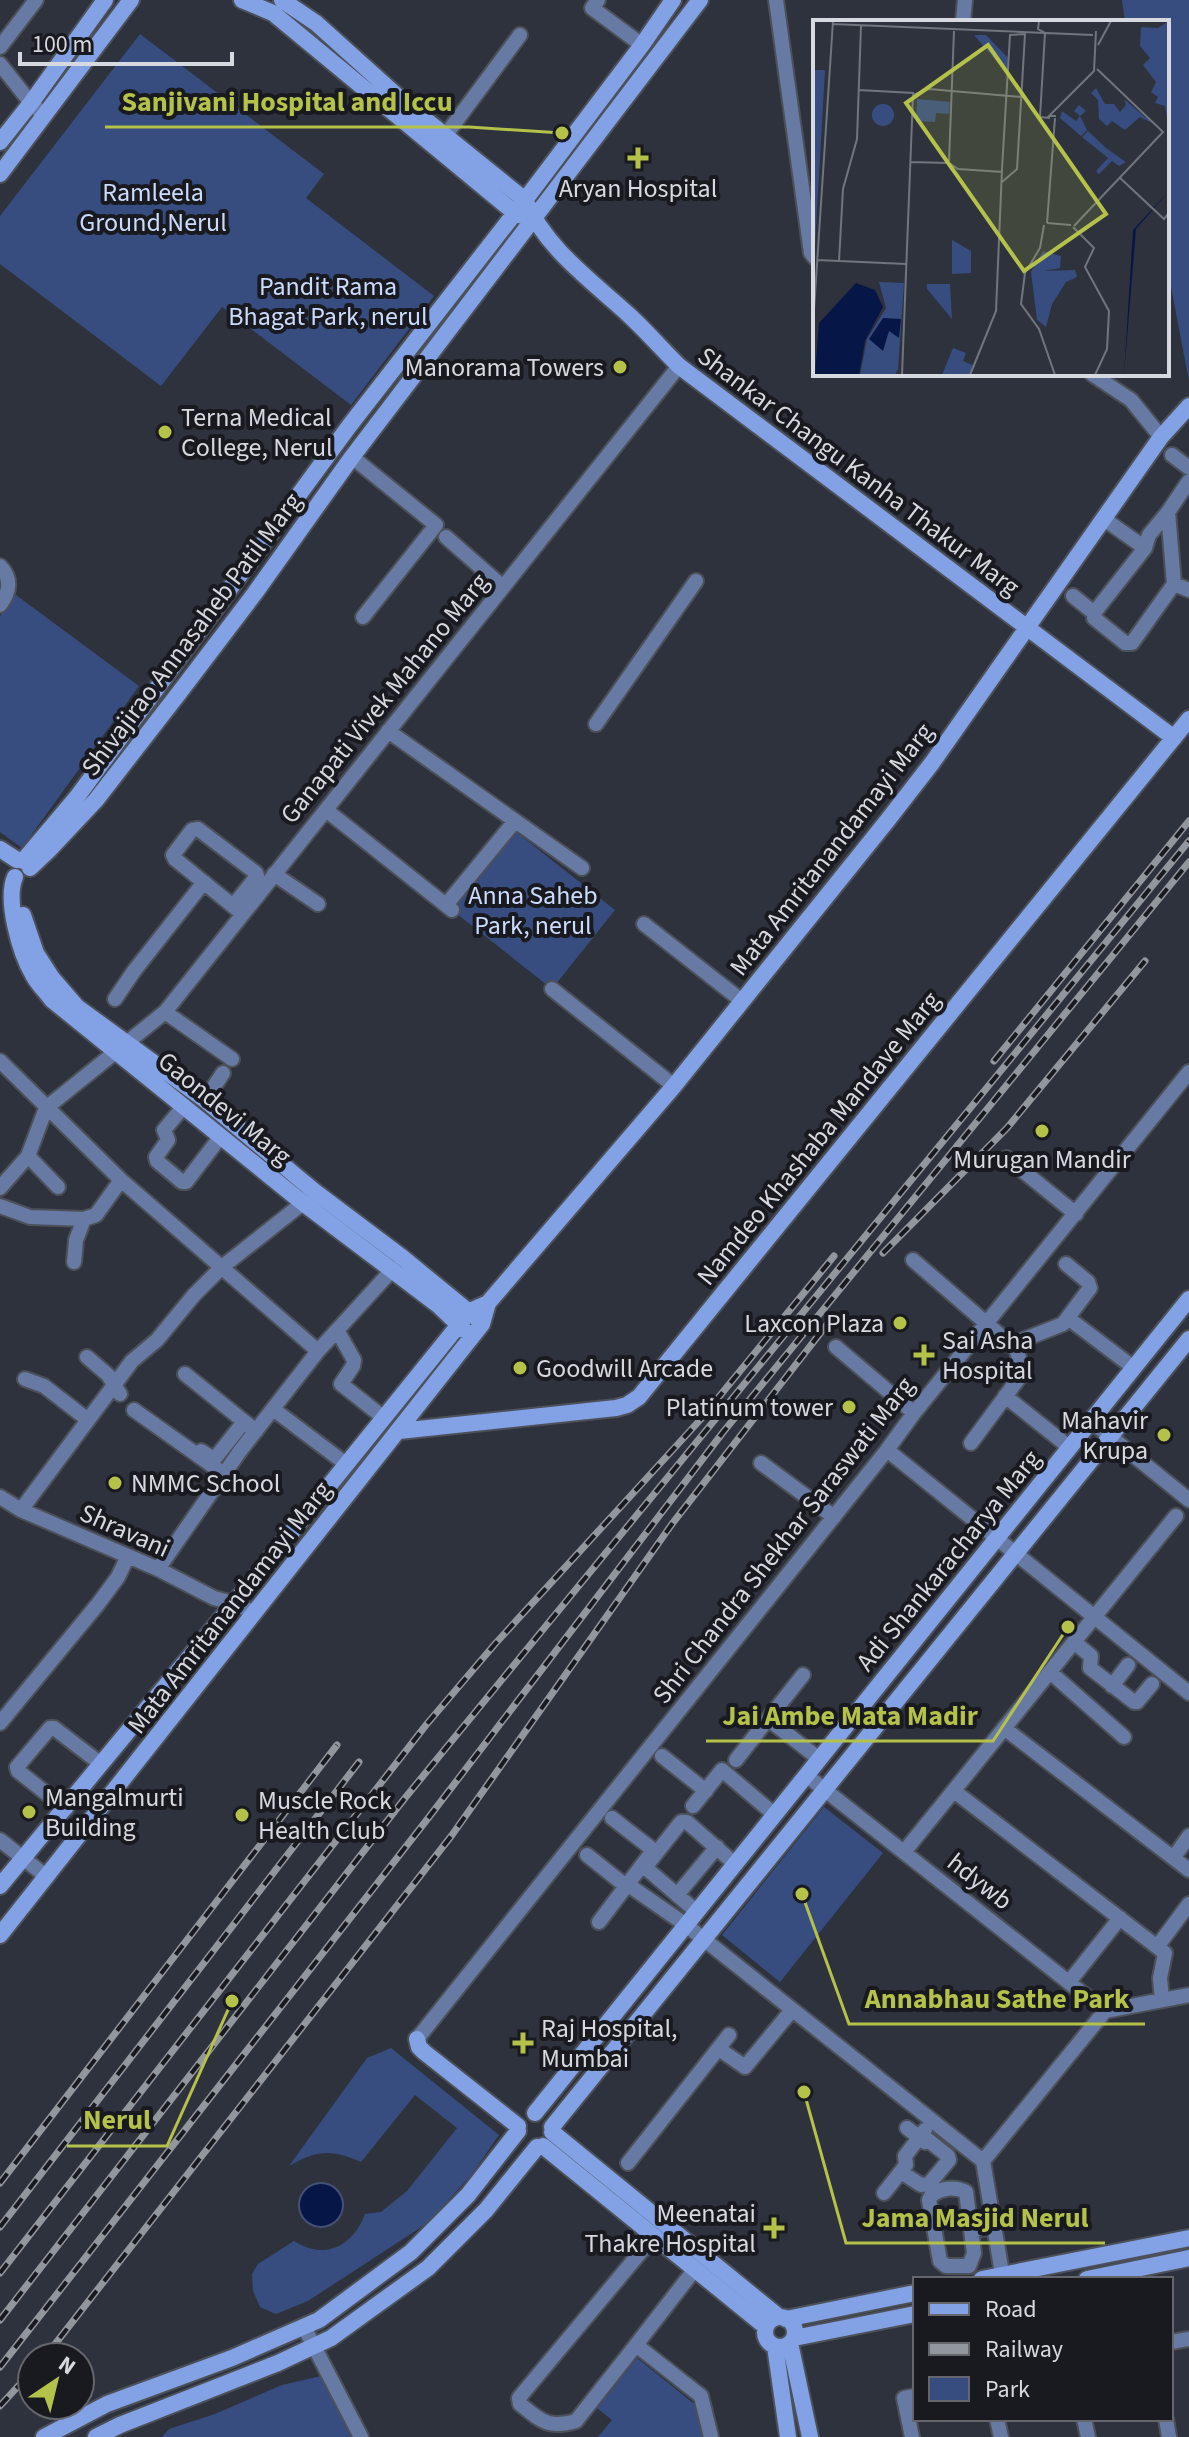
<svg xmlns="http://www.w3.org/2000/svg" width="1189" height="2437" font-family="'Source Sans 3',sans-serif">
  <rect width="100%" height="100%" fill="#2e323c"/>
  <!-- green -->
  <path fill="#374d80" d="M1122 0H1189V381L1167 266V22H1125Z
    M140 34 324 174 306 198 434 296 351 405 222 307 161 386 0 264V216Z
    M16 595 139 686 22 848 0 832V616Z
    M515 831 615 910 552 989 452 910Z
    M824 1807 883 1853 780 1982 722 1935Z
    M391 2048 499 2135 472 2174 429 2222 308 2301 276 2314 260 2307 253 2291 252 2274 258 2264 294 2241C325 2261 353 2246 365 2214L381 2212 407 2191 457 2128 415 2095 361 2162C331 2149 317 2150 289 2166L367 2058Z
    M637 2358 698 2407 705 2437H598L612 2420 597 2408Z
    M321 2376 353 2437H162L169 2429 215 2414 282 2385Z"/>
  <!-- water -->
  <path fill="#061647" stroke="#445075" stroke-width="2" d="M299 2205a22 22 0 1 1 44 0a22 22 0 1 1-44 0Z"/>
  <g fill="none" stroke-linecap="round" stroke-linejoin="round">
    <!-- street casing -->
    <g stroke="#4c5059" stroke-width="18">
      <path id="street" d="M598 0 592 8 642 45
        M776 0 811 253 815 258
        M963 22 965 0
        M0 47 36 0
        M0 64 31 103 44 115
        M445 136 520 35
        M1092 374 1131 400 1161 437
        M1172 455 1189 468
        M352 457 436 525 363 617
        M1104 519 1145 548 1094 613V618L1125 643H1132L1174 584 1168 512 1189 481
        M446 537 503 587
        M1145 548 1149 535 1168 512
        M0 566C12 578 10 592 0 605
        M1174 584 1189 590
        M1073 596 1094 613
        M596 724 696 581
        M388 731 582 868
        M326 810 452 910
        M274 874 318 904
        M446 905 515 821
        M233 906 257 876 256 873 198 829 192 830 173 855 175 859 233 906 243 914
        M644 924 742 1001
        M552 989 674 1086
        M115 999 134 971 204 882
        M165 1012 232 1059
        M0 1061 121 1180 318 1351
        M205 1100 223 1073
        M184 1106 164 1130 168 1140 156 1157 157 1161 182 1182H186L221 1136
        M1007 1158 1076 1214
        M58 1187 28 1156 46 1108 165 1012 679 366
        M0 1188 28 1156
        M0 1206 30 1217 84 1219 96 1215 121 1180
        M913 1260 1016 1349 1020 1361 1019 1378 971 1443
        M74 1262 76 1240 84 1219
        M1068 1318 1134 1368
        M337 1330 354 1360 353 1366 341 1384 384 1418
        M1010 1345 1063 1324 1090 1288 1088 1282 1066 1264
        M836 1347 914 1413
        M87 1357 108 1375 120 1394
        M185 1374 256 1431
        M25 1379 44 1386 88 1420
        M1005 1396 1069 1447
        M273 1409 346 1464
        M134 1410 224 1474
        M1091 1421 1189 1500
        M887 1450 1189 1693
        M201 1451 212 1458 216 1457 239 1428
        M761 1463 834 1517
        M0 1497 21 1510 158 1569 214 1598 233 1603 255 1613
        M21 1510 132 1361 157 1340 194 1295 222 1267 303 1203 314 1191
        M158 1569 240 1451 318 1351 393 1269
        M1074 1642 1091 1656 1090 1668 1134 1702H1137L1152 1684
        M1050 1672 1124 1737
        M1112 1686 1128 1665
        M768 1719 803 1675
        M0 1723 98 1604 118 1577 127 1558
        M1004 1728 1189 1870
        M662 1756 706 1791
        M736 1760 768 1719 818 1758
        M806 1775 1105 2011
        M954 1791 1165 1953 1160 1978 1162 2000
        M693 1806 722 1770 775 1815
        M66 1809 18 1771 17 1767 50 1728H54L101 1764
        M0 1840 47 1877
        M904 1852 1176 1516
        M587 1855 622 1883 627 1884 686 1925 983 2161
        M1174 1857 1189 1836
        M677 1895 717 1847
        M697 1912 647 1869V1865L681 1822H687L735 1864
        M599 1922 652 1852V1849L612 1818
        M1157 1947 1189 1904
        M1069 1982 1120 1918
        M417 2039 887 1450 914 1413 1189 1072
        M719 2049 745 2067 792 2010
        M628 2163 729 2035
        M901 2172 921 2185 929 2184 949 2160 948 2156 928 2140 925 2142 907 2128
        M884 2193 906 2165 905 2156 925 2130
        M971 2230 966 2192C955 2186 940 2188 931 2196L929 2200 940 2261 946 2266H969L974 2253 971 2230 994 2227
        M695 2269 636 2345 701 2396 711 2437
        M1003 2279 983 2161 1105 2011 1189 1995
        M304 2327 361 2437
        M1171 2342 1189 2339
        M636 2345 576 2421C548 2429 541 2421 520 2404L519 2398 523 2393 654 2236
        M997 2419 1001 2437
        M1084 2419 1088 2437
        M1166 2419 1169 2437
        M912 2437 904 2398 915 2396"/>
    </g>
    <!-- secondary casing -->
    <g stroke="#4c5059" stroke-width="20">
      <path id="secondary" d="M242 0 273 13 515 213 525 217
        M282 0 316 23 406 104 525 200C546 249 592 281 630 316 647 332 662 349 679 366L1174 738
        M0 142 31 103 105 0
        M0 174 131 0
        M0 849 17 860
        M23 861 77 797 350 425 525 200 642 45 673 0
        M30 868 49 850 96 800 179 693 255 593 352 457 700 0
        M15 877C5 900 20 953 33 975 38 984 46 992 52 1000L303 1203 438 1305 464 1330
        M23 915 36 953 52 978 77 1007 205 1100 314 1191 403 1258 475 1317
        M399 1431 616 1408 627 1405 639 1397 1189 719
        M0 1886 249 1585 470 1311 488 1303
        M0 1935 482 1324 488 1303 674 1086 887 821 932 763 1161 437 1189 406
        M417 2039 419 2047 424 2052 518 2126
        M535 2113 1189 1299
        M552 2127 1189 1339
        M552 2132 779 2317
        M543 2146 766 2327
        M982 2279 1189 2238
        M1087 2279 1189 2258
        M765 2332a15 15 0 1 1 30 0a15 15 0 1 1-30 0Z
        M786 2319 915 2293
        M794 2338 915 2314
        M790 2343 810 2437
        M775 2346 788 2437
        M44 2437 107 2404 232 2358 319 2320 411 2252 468 2195 518 2131
        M96 2437 120 2425 278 2363 331 2338 428 2268 486 2210 537 2147"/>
    </g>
    <!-- street -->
    <use href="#street" stroke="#677aa4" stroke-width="14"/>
    <!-- secondary -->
    <use href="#secondary" stroke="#83a2e5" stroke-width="16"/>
    <!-- rail casing -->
    <g stroke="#92969d" stroke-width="7">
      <path id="rail" d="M994 1061 1189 821
        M883 1253 1007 1128 1145 961
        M0 2183 337 1745
        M0 2227 359 1762
        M0 2273 426 1725 495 1644 700 1420 834 1256
        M0 2320 405 1798 1189 841
        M45 2357 452 1835 672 1524 832 1318
        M0 2367 429 1817 724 1431 1189 862
        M0 2406 32 2371"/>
    </g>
    <!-- rail -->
    <use href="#rail" stroke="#181a1f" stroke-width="4" stroke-dasharray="12" stroke-linecap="butt"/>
  </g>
  <!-- markers -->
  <g fill="#b5c24a" stroke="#181a1f" stroke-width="3">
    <path d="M634 146h8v8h8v8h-8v8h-8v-8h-8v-8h8z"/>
    <circle cx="620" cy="367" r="8"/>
    <circle cx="165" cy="432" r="8"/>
    <circle cx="1042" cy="1131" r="8"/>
    <circle cx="900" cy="1323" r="8"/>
    <path d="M920 1343h8v8h8v8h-8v8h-8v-8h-8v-8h8z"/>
    <circle cx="520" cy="1368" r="8"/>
    <circle cx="849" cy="1407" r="8"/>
    <circle cx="1164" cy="1435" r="8"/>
    <circle cx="115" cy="1483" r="8"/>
    <circle cx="29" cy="1812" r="8"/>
    <circle cx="242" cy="1815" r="8"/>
    <path d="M519 2031h8v8h8v8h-8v8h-8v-8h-8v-8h8z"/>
    <path d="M770 2216h8v8h8v8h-8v8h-8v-8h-8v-8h8z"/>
  </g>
  <g text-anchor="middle" stroke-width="8" stroke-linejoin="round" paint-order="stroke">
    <!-- poi labels -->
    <g font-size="26" fill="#d6d9df" stroke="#181a1f" text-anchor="start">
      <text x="638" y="197" text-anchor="middle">Aryan Hospital</text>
      <text x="604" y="376" text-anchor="end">Manorama Towers</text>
      <text x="181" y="426">Terna Medical<tspan x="181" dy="30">College, Nerul</tspan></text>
      <text x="1042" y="1168" text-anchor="middle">Murugan Mandir</text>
      <text x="884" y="1332" text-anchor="end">Laxcon Plaza</text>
      <text x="942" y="1349">Sai Asha<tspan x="942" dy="30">Hospital</tspan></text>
      <text x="536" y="1377">Goodwill Arcade</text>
      <text x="833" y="1416" text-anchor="end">Platinum tower</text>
      <text x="1148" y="1429" text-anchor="end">Mahavir<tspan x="1148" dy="30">Krupa</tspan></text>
      <text x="131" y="1492">NMMC School</text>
      <text x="45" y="1806">Mangalmurti<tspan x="45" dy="30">Building</tspan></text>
      <text x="258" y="1809">Muscle Rock<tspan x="258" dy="30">Health Club</tspan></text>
      <text x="541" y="2037">Raj Hospital,<tspan x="541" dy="30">Mumbai</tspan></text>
      <text x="756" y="2222" text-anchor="end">Meenatai<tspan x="756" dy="30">Thakre Hospital</tspan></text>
    </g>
    <!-- park labels -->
    <g font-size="26" fill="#cbdbfd" stroke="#181a1f">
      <text x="153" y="201">Ramleela<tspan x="153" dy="30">Ground,Nerul</tspan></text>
      <text x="328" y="295">Pandit Rama<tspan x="328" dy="30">Bhagat Park, nerul</tspan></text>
      <text x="533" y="904">Anna Saheb<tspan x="533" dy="30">Park, nerul</tspan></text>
    </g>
    <!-- street labels -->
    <g font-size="26" fill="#d6d9df" stroke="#181a1f">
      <text transform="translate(859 471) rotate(37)" y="9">Shankar Changu Kanha Thakur Marg</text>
      <text transform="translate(191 634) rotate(-53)" y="9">Shivajirao Annasaheb Patil Marg</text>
      <text transform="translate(384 698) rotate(-51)" y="9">Ganapati Vivek Mahano Marg</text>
      <text transform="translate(831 849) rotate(-52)" y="9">Mata Amritanandamayi Marg</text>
      <text transform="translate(225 1108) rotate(39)" y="9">Gaondevi Marg</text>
      <text transform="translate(818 1138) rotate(-51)" y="9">Namdeo Khashaba Mandave Marg</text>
      <text transform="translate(125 1530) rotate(24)" y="9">Shravani</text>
      <text transform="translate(783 1540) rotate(-52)" y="9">Shri Chandra Shekhar Saraswati Marg</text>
      <text transform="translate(948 1560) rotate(-51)" y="9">Adi Shankaracharya Marg</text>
      <text transform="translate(229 1607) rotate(-52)" y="9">Mata Amritanandamayi Marg</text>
      <text transform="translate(980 1881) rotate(38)" y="9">hdywb</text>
    </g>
  </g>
  <!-- overview -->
  <g transform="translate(813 20)">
    <rect width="356" height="356" fill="#2e323c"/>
    <path d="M356 1V103H355L352 86 342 83 345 77 338 72 343 62 330 45 337 38 327 26 328 7 345 8ZM161 15H173L195 38 194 53ZM0 50H12L0 261ZM283 68 292 84H301L307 92 313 85 311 79 339 103 327 97 312 110 299 101 294 106 286 99 285 80 278 73ZM104 79 137 82 136 94 123 93 122 102 103 101ZM59 95a11 11 0 1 1 22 0a11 11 0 1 1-22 0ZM266 85 273 91 267 96 274 110 268 116 247 98 249 91 263 101 267 96 261 91ZM275 111 293 128 313 142 306 146 299 141 286 154 283 151 295 138 269 117ZM139 220 158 231V253L139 254ZM230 231 248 236 247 248 231 251 262 250 264 257 253 262 239 284 233 307 224 300 218 252ZM66 262 91 263 85 349 82 355H47L54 319 73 288ZM114 264H137L139 299 114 269ZM140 328 153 333 150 341 162 346 156 355H129Z" fill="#374d80"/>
    <path d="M356 171 323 209 311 355 320 210ZM43 263 62 270 70 287 52 321 46 355H2L6 303ZM70 298 88 299 86 318 76 311 70 331 56 319Z" fill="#061647"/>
    <path fill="none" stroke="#71757d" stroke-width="2" d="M226 1 225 9 232 13 227 97 237 98M19 4 280 15M285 25 298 1M46 70 101 73M243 96H236L281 51 283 11M136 141 141 11M97 142 136 143M136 143 145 149 190 152M189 149 197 15 212 14 204 149 189 162M306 157 351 199 356 193M234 203 258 205M234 203 242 98M231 205 227 228 212 253 208 284 226 309 242 355M261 206 350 112 284 49M260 207 281 228 272 247 296 291 294 329 282 355M4 240 93 244M26 241 30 169 44 119 48 6M0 305 20 1M89 355 100 75 116 69 209 77M157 355 183 291 189 149"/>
    <path fill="#b5c24a" fill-opacity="0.15" stroke="#b5c24a" stroke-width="4" d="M175 25 293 194 211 251 93 83Z"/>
    <rect width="356" height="356" fill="none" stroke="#d6d9df" stroke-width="4"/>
  </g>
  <!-- callouts -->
  <path fill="none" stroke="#b5c24a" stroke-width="3" d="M562 133L469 127H105M1068 1627L993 1741H706M802 1894L849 2024H1145M232 2001L167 2146H67M804 2092L846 2243H1105"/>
  <g fill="#b5c24a" stroke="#181a1f" stroke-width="3">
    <circle cx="562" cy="133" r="8"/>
    <circle cx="1068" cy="1627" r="8"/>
    <circle cx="802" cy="1894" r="8"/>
    <circle cx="232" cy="2001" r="8"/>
    <circle cx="804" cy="2092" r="8"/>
  </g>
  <g font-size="28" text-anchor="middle" font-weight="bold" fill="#b5c24a" stroke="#181a1f" stroke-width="8" stroke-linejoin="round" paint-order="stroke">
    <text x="287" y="111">Sanjivani Hospital and Iccu</text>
    <text x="850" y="1725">Jai Ambe Mata Madir</text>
    <text x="997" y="2008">Annabhau Sathe Park</text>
    <text x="117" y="2129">Nerul</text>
    <text x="975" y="2227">Jama Masjid Nerul</text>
  </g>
  <!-- legend -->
  <rect x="913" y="2277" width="260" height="144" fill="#181a1f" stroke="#64666c" stroke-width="2"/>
  <rect x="929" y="2303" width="40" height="12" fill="#83a2e5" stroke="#64666c" stroke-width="2"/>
  <text x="985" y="2317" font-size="24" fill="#d6d9df">Road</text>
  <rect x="929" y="2343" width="40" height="12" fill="#92969d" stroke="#64666c" stroke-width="2"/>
  <text x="985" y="2357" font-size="24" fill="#d6d9df">Railway</text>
  <rect x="929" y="2377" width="40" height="24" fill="#374d80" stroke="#64666c" stroke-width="2"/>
  <text x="985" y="2397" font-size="24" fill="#d6d9df">Park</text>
  <!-- north arrow -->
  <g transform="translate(56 2381) rotate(35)"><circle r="38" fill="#181a1f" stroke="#64666c" stroke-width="2"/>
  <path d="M0-6L14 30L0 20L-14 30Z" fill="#b5c24a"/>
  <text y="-12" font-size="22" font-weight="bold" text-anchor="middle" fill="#d6d9df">N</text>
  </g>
  <!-- scale -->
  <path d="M20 52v12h212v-12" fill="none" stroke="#d6d9df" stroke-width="4"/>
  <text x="32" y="52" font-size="24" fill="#d6d9df" stroke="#181a1f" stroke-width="6" paint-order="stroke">100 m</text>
</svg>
